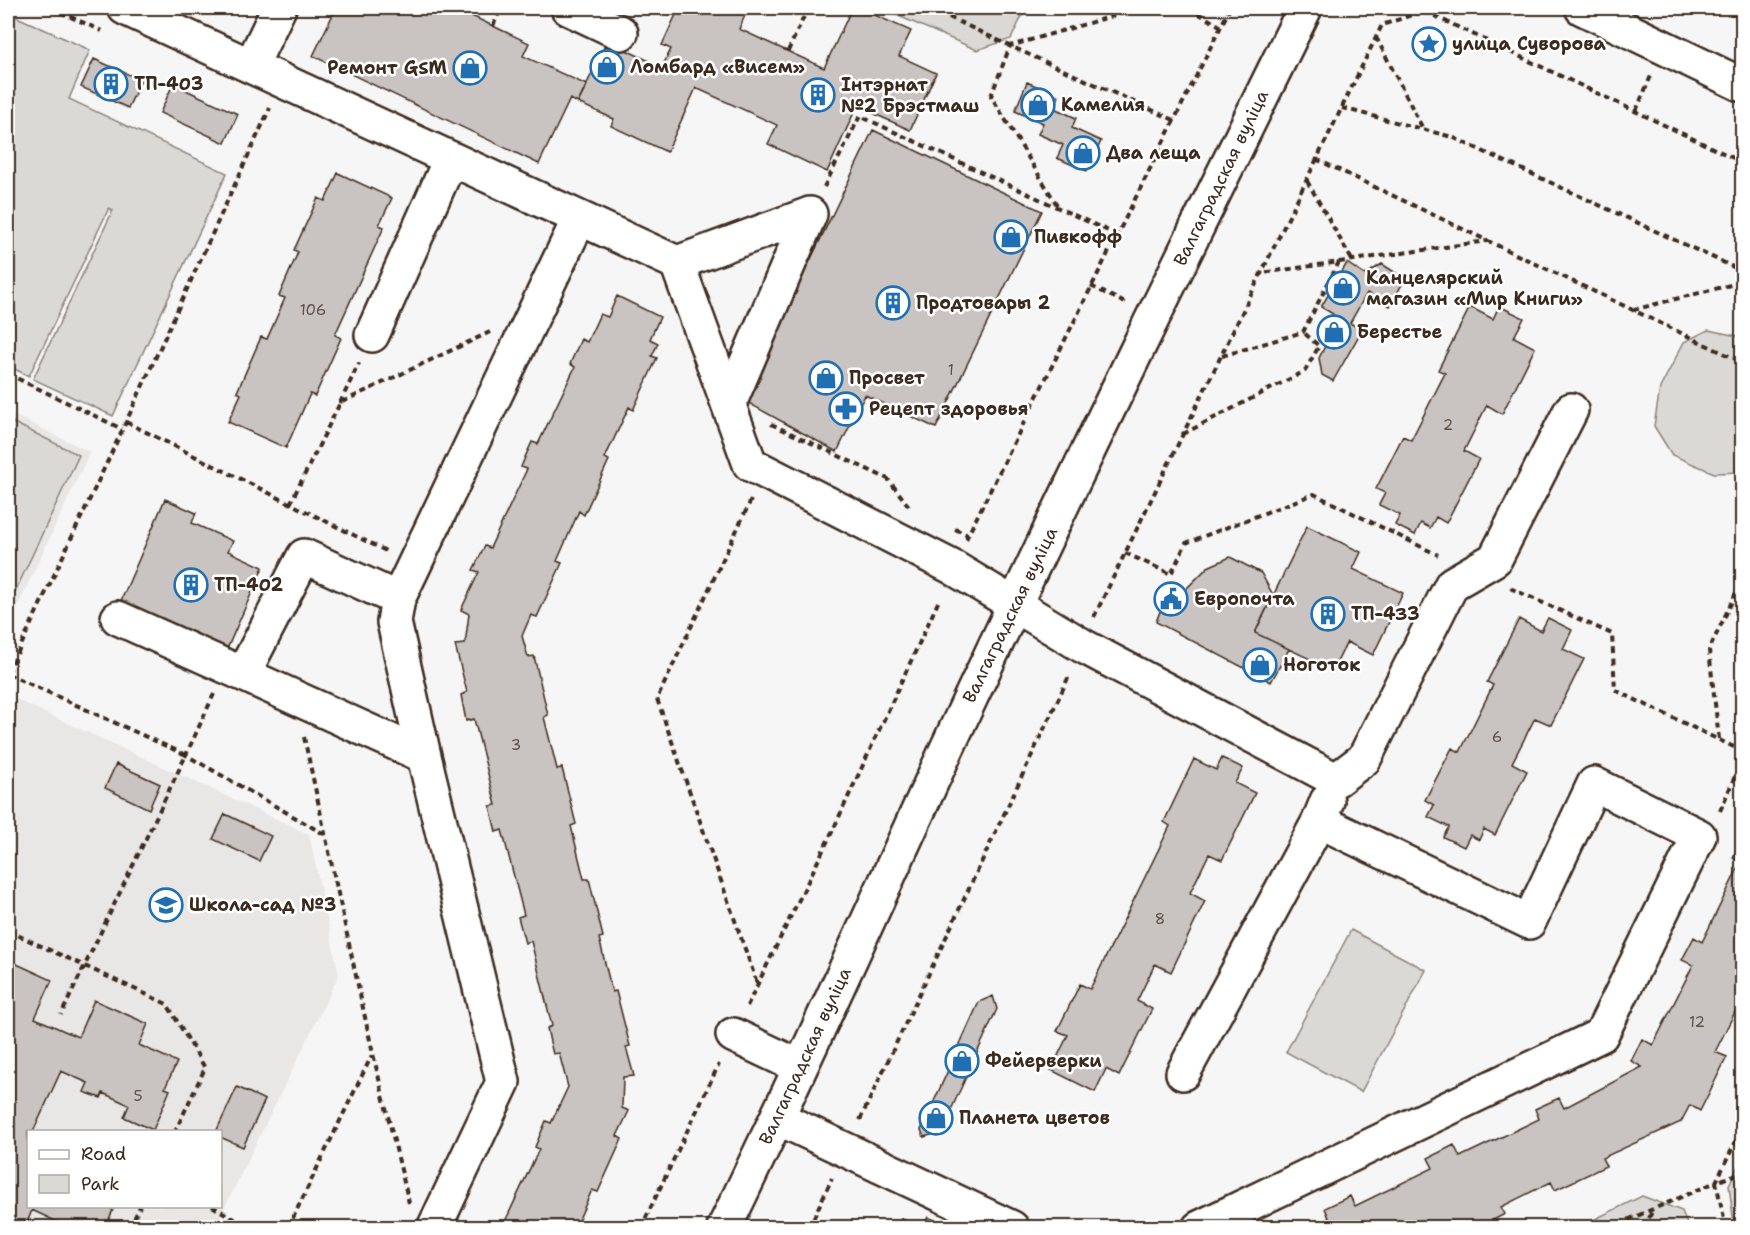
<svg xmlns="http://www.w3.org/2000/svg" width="1750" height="1235" font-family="'Shantell Sans',sans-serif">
  <rect width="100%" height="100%" fill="#f7f6f6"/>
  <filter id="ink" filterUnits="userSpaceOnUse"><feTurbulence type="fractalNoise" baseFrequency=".0167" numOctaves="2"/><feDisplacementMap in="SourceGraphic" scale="12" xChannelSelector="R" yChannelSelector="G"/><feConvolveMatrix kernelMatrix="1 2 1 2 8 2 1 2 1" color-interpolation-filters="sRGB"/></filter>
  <g filter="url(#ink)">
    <!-- built -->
    <path fill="#e9e7e6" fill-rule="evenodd" d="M8 412 90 452 8 627Z
      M13 698 309 834 339 975 215 1227 8 1228V710ZM28 1132H220V1206H28Z"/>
    <!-- green -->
    <path fill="#dbd9d6" stroke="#8b827a" stroke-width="1.5" d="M880 8H1022V16L1011 39 977 50Z
      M8 13 90 50 69 99 227 173 113 416 33 379 113 210 109 208 29 376 8 366Z
      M1708 330 1737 336 1742 346V472L1714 473 1672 455 1654 426 1660 388 1684 342Z
      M8 420 79 455 8 607Z
      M1351 930 1426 970 1361 1092 1286 1052Z
      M1742 1157V1223L1733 1217 1729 1185Z
      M1642 1196 1682 1211 1688 1227H1583V1225Z"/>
    <!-- building -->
    <path fill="#c9c3c1" stroke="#3b2a1e" stroke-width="1.5" d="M336 8H455L529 43 523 56 587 85 578 103 570 99 539 164 313 56Z
      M679 8H739L747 11 739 29 824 68 852 8H859L911 31 899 56 936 73 910 130 857 106 827 172 768 144 777 125 696 88 667 152 611 126 614 119 578 103 607 41 662 67 671 49 662 45Z
      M94 59 141 80 128 108 81 87Z
      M1027 82 1059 96 1054 108 1076 118 1072 128 1101 141 1087 171 1057 158 1063 145 1038 134 1043 123 1015 111Z
      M173 84 238 114 225 143 160 113Z
      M873 130 1042 211 936 428 865 395 837 452 743 400Z
      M338 173 392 198 379 225 384 227 335 335 341 338 315 396 310 394 286 448 228 422 241 394 237 392 261 337 267 339 285 298 279 296 298 252 294 250 318 198 325 201Z
      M1347 263 1365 275 1382 264 1405 279 1390 306 1367 293 1350 323 1362 330 1333 381 1322 375 1319 358 1326 344 1318 340 1333 314 1321 307Z
      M617 296 660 317 650 339 658 343 652 356 657 358 633 410 629 407 605 458 609 460 584 515 579 511 557 561 562 563 537 617 531 615 522 636 528 657 534 656 548 715 544 717 557 769 562 768 576 824 571 826 584 879H589L603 937 599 938 612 992 616 991 630 1046 626 1047 634 1076 623 1077 622 1108 629 1111 617 1136 622 1139 598 1192 592 1190 575 1228H502L539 1149 535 1147 546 1121 551 1123 568 1087 559 1053 553 1054 550 1042 547 1028 552 1026 531 941 525 943 518 917 524 915 502 830 496 832 490 806 496 805 474 719 466 721 461 695 467 692 455 645 465 644 469 614 461 610 479 572 473 570 485 546 490 548 527 469 521 467 526 455 532 442 538 444 575 367 570 364 581 339 587 342 600 314 608 317Z
      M1499 306 1524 318 1514 337 1535 348 1502 414 1487 405 1464 451 1479 459 1446 523 1436 517 1430 528 1421 523 1415 535 1395 525 1400 515 1379 505 1385 493 1376 489 1403 436 1411 440 1445 373 1438 370 1470 307 1493 319Z
      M165 499 196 513 192 523 233 541 228 551 263 567 227 649 120 603Z
      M1307 526 1361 552 1353 569 1403 593 1373 655 1347 642 1333 670 1255 633Z
      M1230 557 1261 573 1273 595 1255 633 1289 649 1271 682 1156 622 1170 585 1183 592 1208 567Z
      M1548 618 1572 630 1563 649 1584 659 1551 725 1535 718 1512 763 1527 771 1495 835 1484 829 1479 840 1470 835 1464 847 1443 837 1449 827 1428 817 1434 805 1425 800 1452 748 1460 752 1493 685 1487 682 1519 619 1541 631Z
      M1222 758 1243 768 1235 783 1255 793 1222 860 1209 854 1190 893 1205 901 1171 972 1155 964 1137 1001 1152 1009 1119 1076 1106 1069 1095 1092 1051 1070 1068 1035 1057 1031 1080 984 1090 989 1170 826 1164 822 1194 759 1216 770Z
      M116 764 160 784 149 809 105 788Z
      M225 814 271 836 259 861 213 839Z
      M1742 838V1006L1739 1004 1715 1052 1727 1057 1700 1111 1690 1105 1681 1122 1602 1158 1606 1166 1555 1190 1551 1182 1501 1207 1505 1214 1478 1228H1310L1329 1218 1325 1208 1350 1196 1355 1206 1433 1168 1428 1158 1454 1145 1460 1157 1539 1119 1535 1109 1559 1098 1564 1108 1642 1067 1631 1061 1642 1039 1653 1045 1693 965 1682 960 1694 937 1702 942 1741 862 1733 858Z
      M8 960 52 980 35 1018 78 1037 94 1000 148 1024 139 1045 177 1062 165 1088 170 1090 153 1130 124 1117 129 1105 103 1093 101 1098 84 1092 88 1083 61 1071 33 1132H28V1206H108L113 1210 105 1228H70L32 1210 25 1228 8 1226V1185L10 1178 8 1177V1059L13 1047 8 1045Z
      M993 996 997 1009 941 1132 924 1137 921 1130 979 1002Z
      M237 1087 265 1100 243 1147 220 1137V1132H216Z
      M928 1217 949 1227V1228H923Z
      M901 1218 919 1228H896Z"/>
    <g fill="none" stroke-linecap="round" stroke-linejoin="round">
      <!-- minor casing -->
      <g stroke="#3b2a1e" stroke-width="38">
        <path id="minor" d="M125 8 677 263 750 464 952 567 1083 646 1336 780 1364 759 1452 584 1495 559 1571 410
          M568 8 621 33
          M251 66 279 8
          M677 263 810 214
          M372 335 450 160
          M729 404 810 214
          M398 599 304 556 243 674 424 756
          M118 618 243 674
          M733 1035 800 1067
          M1183 1073 1319 821 1327 801
          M778 1118 1012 1228
          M434 1228 503 1082 424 756 394 622 398 599 579 219
          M1199 1228 1601 1035 1699 836 1594 784 1529 922 1319 821"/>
      </g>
      <!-- major casing -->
      <g stroke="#3b2a1e" stroke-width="38">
        <path id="major" d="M1582 8 1742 85
          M724 1228C813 1047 893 862 979 680 1085 454 1195 231 1305 8"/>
      </g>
      <!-- path -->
      <path stroke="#3b2a1e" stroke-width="4" stroke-dasharray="6 4.5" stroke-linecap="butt" d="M51 8 102 31
        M930 8 1010 46 1174 120
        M1189 8 1220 26
        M493 26 501 8
        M1376 37 1423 129
        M788 51 808 8
        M1342 108 1452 137 1742 271
        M1636 111 1651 76
        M1316 159 1742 362
        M1307 181 1352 260
        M824 187 860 116 1117 235
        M1057 205 991 96 1010 46 1140 8
        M1339 262 1487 241
        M1091 286 1125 303
        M1633 310 1742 282
        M1222 356 1303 332 1339 262 1262 273
        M8 374 122 429
        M340 403 359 363
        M126 422 386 551
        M771 424 888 479 911 509
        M1183 434 1305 371 1319 346 1303 332
        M751 500 657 699 757 983
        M290 504 340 403 490 332
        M955 529 968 535
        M966 539 1230 8
        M1125 553 1171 574 1186 543 1314 494 1438 555
        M1510 588 1612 634 1615 690 1742 751
        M1094 617 1382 25 1424 11 1742 162
        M8 673 126 422 270 108
        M8 674 186 755 61 1015
        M214 694 186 755 324 834
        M304 737 373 1054 409 1203
        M1719 739 1709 650 1742 580
        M1720 811 1742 760
        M8 934 13 933 167 1004 205 1068 175 1132
        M747 1006 833 830 940 598
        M860 1120 1070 674
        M212 1206 250 1228
        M130 1228 140 1206
        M288 1228 372 1055
        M641 1228 719 1064
        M809 1228 832 1178
        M1609 1228 1716 1182 1742 1129
        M1645 1228 1653 1209
        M1726 1228 1716 1182 1742 1172"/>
      <!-- minor -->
      <use href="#minor" stroke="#fff" stroke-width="33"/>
      <!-- major -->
      <use href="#major" stroke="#fff" stroke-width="33"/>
    </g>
  </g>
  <!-- icons -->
  <defs>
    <g id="sight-ring" transform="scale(1.725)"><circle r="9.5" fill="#fff" stroke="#1f6fb2" stroke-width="1.5"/><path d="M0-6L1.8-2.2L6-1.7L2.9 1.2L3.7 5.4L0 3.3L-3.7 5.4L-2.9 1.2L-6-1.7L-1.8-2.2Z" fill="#1f6fb2"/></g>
    <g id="shop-ring" transform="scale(1.725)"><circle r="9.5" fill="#fff" stroke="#1f6fb2" stroke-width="1.5"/><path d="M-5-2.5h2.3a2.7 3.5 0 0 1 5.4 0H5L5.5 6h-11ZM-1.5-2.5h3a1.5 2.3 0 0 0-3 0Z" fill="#1f6fb2"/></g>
    <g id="building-ring" transform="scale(1.725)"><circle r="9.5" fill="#fff" stroke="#1f6fb2" stroke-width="1.5"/><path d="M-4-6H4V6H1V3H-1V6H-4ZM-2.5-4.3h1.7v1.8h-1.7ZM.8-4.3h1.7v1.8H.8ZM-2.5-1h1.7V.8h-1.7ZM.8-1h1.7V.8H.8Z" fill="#1f6fb2"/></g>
    <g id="pharmacy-ring" transform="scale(1.725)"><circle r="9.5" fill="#fff" stroke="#1f6fb2" stroke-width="1.5"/><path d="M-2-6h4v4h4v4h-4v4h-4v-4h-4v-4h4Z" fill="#1f6fb2"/></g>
    <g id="civic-ring" transform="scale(1.725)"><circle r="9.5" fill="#fff" stroke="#1f6fb2" stroke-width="1.5"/><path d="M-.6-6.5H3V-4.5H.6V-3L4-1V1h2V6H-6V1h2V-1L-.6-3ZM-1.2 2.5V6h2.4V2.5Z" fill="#1f6fb2"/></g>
    <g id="school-ring" transform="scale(1.725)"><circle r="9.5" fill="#fff" stroke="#1f6fb2" stroke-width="1.5"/><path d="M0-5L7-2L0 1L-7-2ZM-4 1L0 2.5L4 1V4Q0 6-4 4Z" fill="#1f6fb2"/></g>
  </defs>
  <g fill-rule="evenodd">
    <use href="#sight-ring" x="1429" y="44"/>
    <use href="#shop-ring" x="607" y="67"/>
    <use href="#shop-ring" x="470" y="68"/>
    <use href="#building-ring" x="111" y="84"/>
    <use href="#building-ring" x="818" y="95"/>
    <use href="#shop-ring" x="1038" y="105"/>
    <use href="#shop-ring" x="1083" y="153"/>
    <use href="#shop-ring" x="1011" y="237"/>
    <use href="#shop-ring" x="1343" y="288"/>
    <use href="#building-ring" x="893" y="303"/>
    <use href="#shop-ring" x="1334" y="332"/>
    <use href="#shop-ring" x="826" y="378"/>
    <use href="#pharmacy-ring" x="846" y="409"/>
    <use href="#building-ring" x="191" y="585"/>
    <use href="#civic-ring" x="1171" y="599"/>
    <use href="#building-ring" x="1328" y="614"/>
    <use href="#shop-ring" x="1260" y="665"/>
    <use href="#school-ring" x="166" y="905"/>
    <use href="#shop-ring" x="962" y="1061"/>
    <use href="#shop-ring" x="936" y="1118"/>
  </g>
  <g text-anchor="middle" stroke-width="5" stroke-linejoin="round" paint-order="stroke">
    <!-- number labels -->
    <g font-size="15" fill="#5e5047">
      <text x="313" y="315">106</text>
      <text x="951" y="375">1</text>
      <text x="1448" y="430">2</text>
      <text x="1497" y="742">6</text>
      <text x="516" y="750">3</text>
      <text x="1160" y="924">8</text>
      <text x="1697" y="1027">12</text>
      <text x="138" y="1101">5</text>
    </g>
    <!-- poi labels -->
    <g font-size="18" font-weight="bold" fill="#3b2a1e" stroke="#fff" text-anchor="start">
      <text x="1452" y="50">улица Суворова</text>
      <text x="630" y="73">Ломбард «Висем»</text>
      <text x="447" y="74" text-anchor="end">Ремонт GSM</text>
      <text x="134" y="90">ТП-403</text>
      <text x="841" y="91">Інтэрнат<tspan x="841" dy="21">№2 Брэстмаш</tspan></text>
      <text x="1061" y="111">Камелия</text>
      <text x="1106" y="159">Два леща</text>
      <text x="1034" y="243">Пивкофф</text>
      <text x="1366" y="284">Канцелярский<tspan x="1366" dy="21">магазин «Мир Книги»</tspan></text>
      <text x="916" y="309">Продтовары 2</text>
      <text x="1357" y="338">Берестье</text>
      <text x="849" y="384">Просвет</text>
      <text x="869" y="415">Рецепт здоровья</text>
      <text x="214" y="591">ТП-402</text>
      <text x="1194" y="605">Европочта</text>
      <text x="1351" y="620">ТП-433</text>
      <text x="1283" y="671">Ноготок</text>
      <text x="189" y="911">Школа-сад №3</text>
      <text x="985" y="1067">Фейерверки</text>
      <text x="959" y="1124">Планета цветов</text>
    </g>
    <!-- street labels -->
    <g font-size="18" fill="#3b2a1e" stroke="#fff">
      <text transform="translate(1221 178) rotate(-64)" y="6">Валгаградская вуліца</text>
      <text transform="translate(1010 615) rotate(-64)" y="6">Валгаградская вуліца</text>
      <text transform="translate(805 1056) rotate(-65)" y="6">Валгаградская вуліца</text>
    </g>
  </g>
  <!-- margin -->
  <rect width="1750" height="1235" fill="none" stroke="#fff" stroke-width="30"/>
  <rect x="15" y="15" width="1720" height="1205" fill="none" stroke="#3b2a1e" stroke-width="2" filter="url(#ink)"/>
  <!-- legend -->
  <rect x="27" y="1130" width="195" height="78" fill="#ffffff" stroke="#b1aaa5" stroke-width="1.5"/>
  <rect x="39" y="1150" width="30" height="9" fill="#ffffff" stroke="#b1aaa5" stroke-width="1.5"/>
  <text x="81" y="1160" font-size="18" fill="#3b2a1e">Road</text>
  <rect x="39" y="1175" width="30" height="18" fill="#dbd9d6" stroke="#b1aaa5" stroke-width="1.5"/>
  <text x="81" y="1190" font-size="18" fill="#3b2a1e">Park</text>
</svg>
